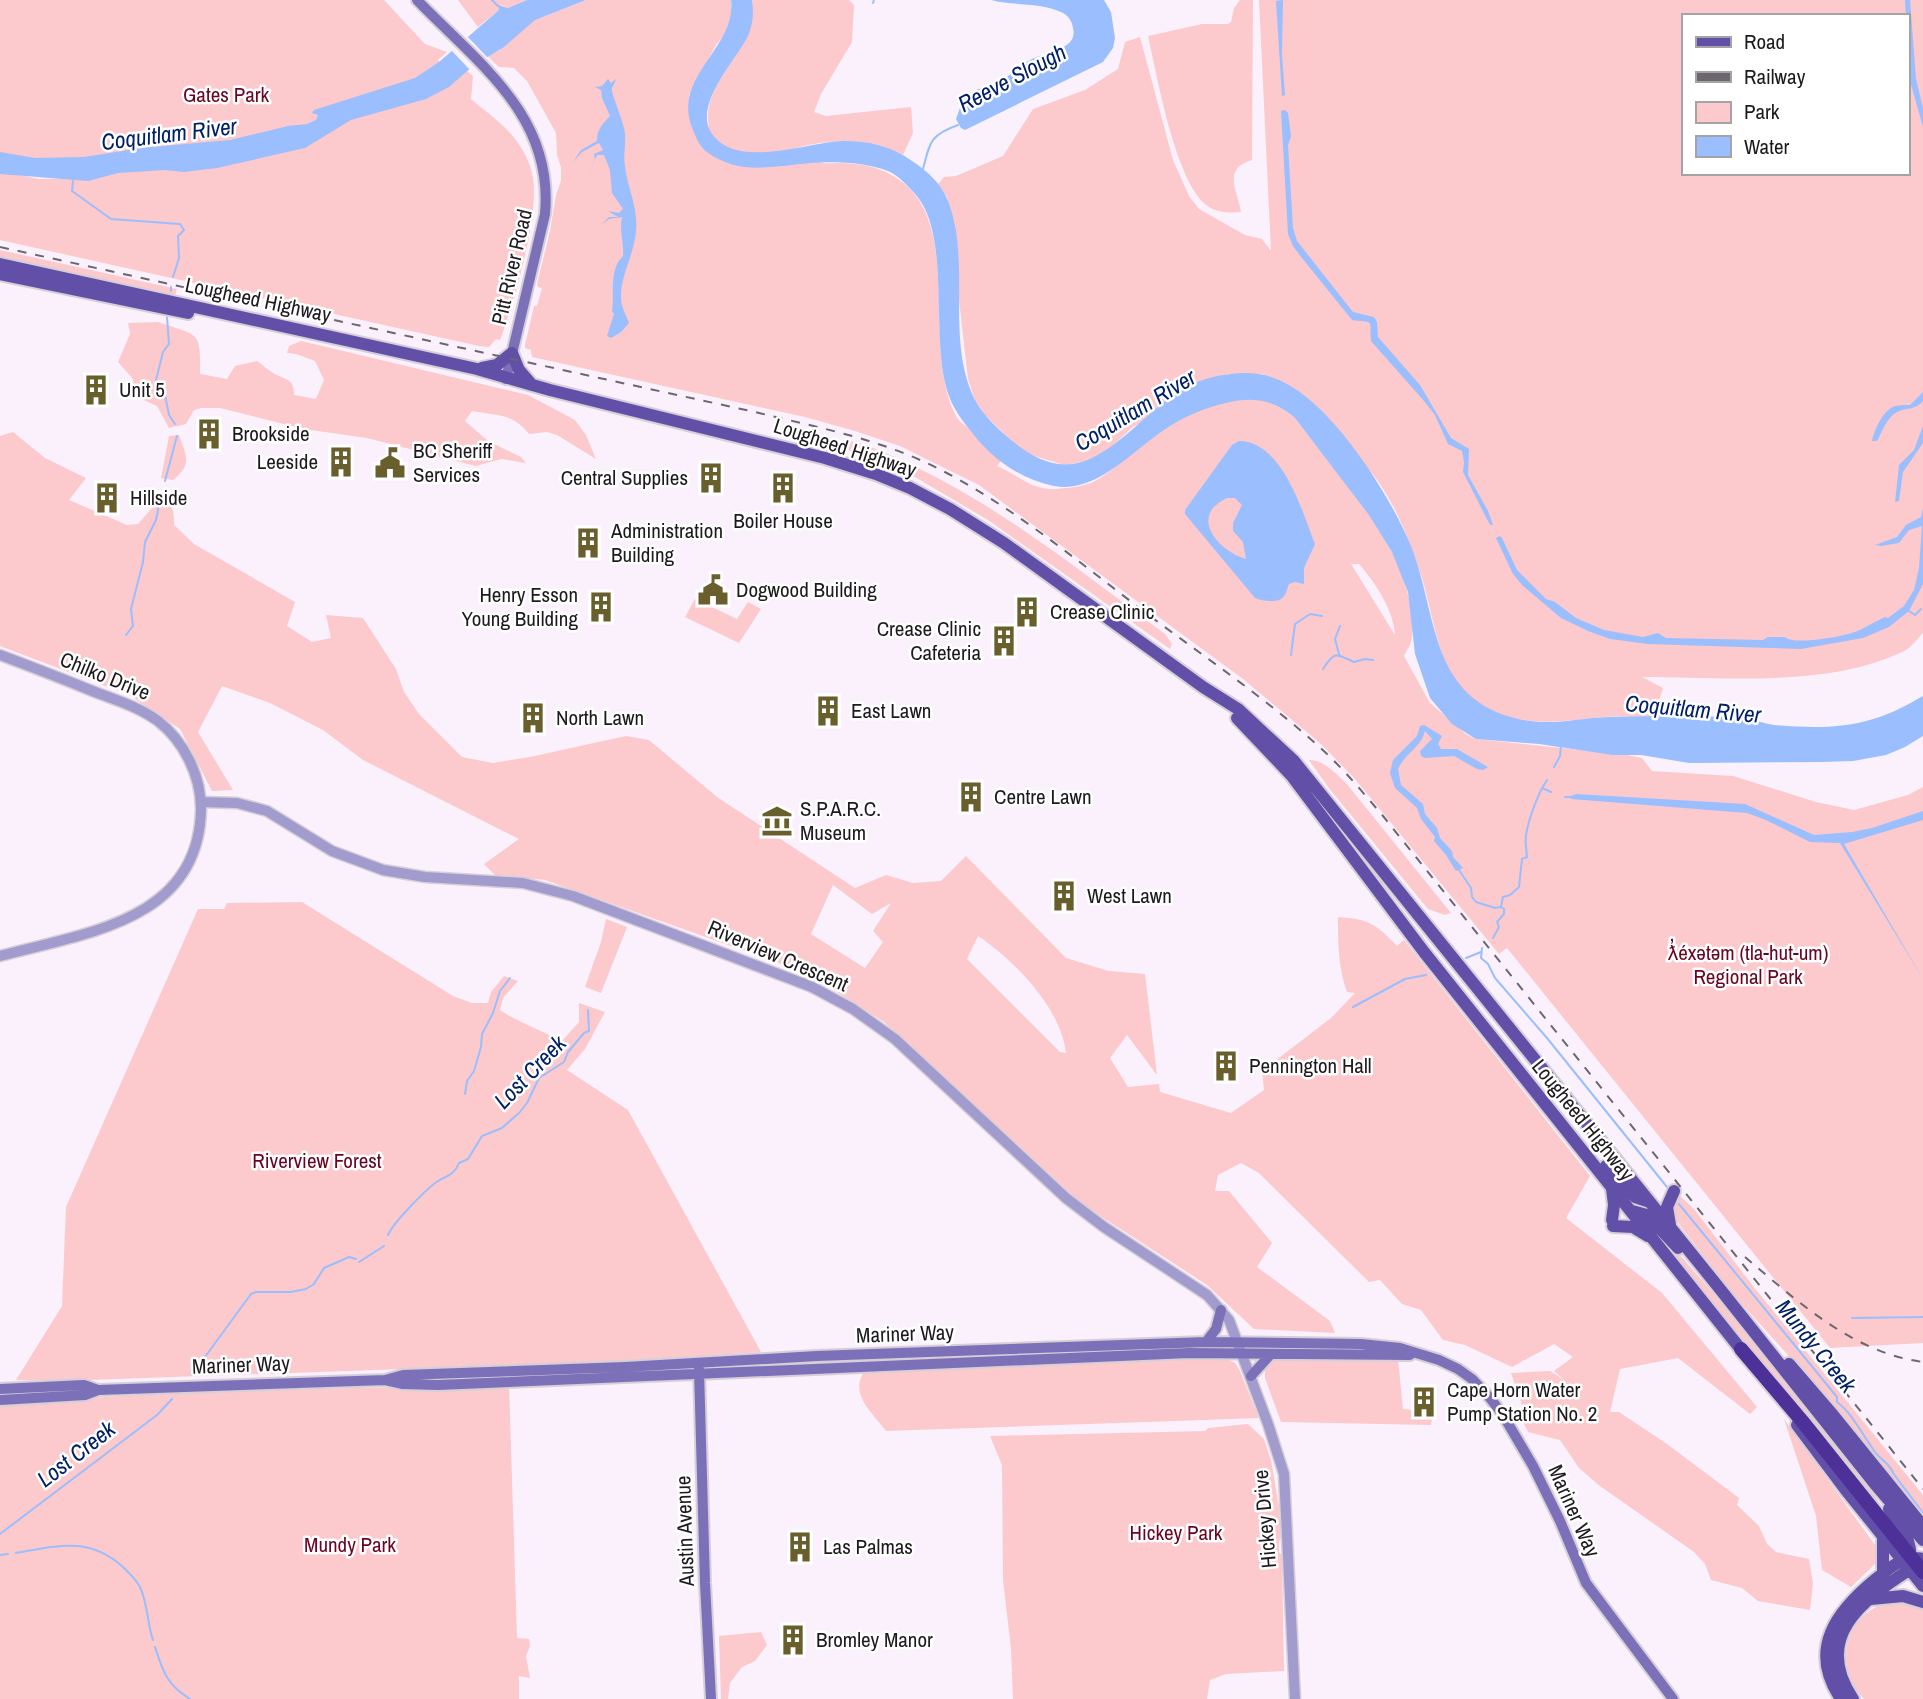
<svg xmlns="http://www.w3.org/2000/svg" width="1923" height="1699" font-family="'Archivo Narrow',sans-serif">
  <rect width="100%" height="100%" fill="#faf1fc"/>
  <!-- green -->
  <path fill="#fcc9cc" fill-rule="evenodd" d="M0 0H384L425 44 447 52 438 60 454 76 466 70 473 76 471 99C485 111 504 124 515 139 523 149 531 164 533 178 539 218 514 302 500 340L496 339 489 347 479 346 0 240V171L39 179 84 178 0 157Z
    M458 0H527L508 8 501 5 499 10 478 27Z
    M586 0H731V19L727 32 716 45 689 95 709 127C699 81 759 50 752 0H849L854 5 852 42 821 94 814 112 826 116 911 107 913 133 903 155C870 138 831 138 796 148 803 152 811 158 819 162 825 164 833 163 840 163 867 164 887 168 908 187 960 236 922 351 956 416 963 429 996 443 1010 450L997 466C1015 473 1030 489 1050 489 1063 489 1081 487 1093 482 1105 476 1118 465 1127 457 1157 430 1220 390 1262 400 1275 403 1285 410 1295 418 1341 480 1417 553 1412 636 1412 644 1407 649 1404 656L1430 703 1466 734 1476 739 1627 755 1642 758 1652 771 1733 776 1816 802 1854 810 1908 795 1923 787V1343L1830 1348 1507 948 1499 954 1355 779 1321 744 1243 679 979 485 900 446 855 431 805 417 532 357 531 350 525 348V345L534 306H537L542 288 538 287 537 284 550 231 556 195 561 181V167L557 155 556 133 527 81 514 68C496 66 502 71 488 56L500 50 491 29 540 18ZM1351 564H1359C1375 582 1394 611 1395 635Z
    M1240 0H1253L1252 160C1222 169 1237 189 1241 212 1228 213 1216 213 1205 204 1175 178 1157 76 1148 36L1202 24H1228L1231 22 1234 8Z
    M1259 0H1923V633C1917 639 1911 648 1904 651 1829 688 1723 677 1642 677L1663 688 1654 717C1638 717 1622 716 1606 717 1566 720 1535 728 1496 712 1434 687 1438 622 1419 569 1407 533 1389 489 1362 462 1332 430 1295 403 1262 374H1227L1133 427 1111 447 1099 455 1081 462 1064 465 1031 455 1016 445 985 415 975 400 968 379 959 300 958 248 947 197 938 184 944 177 956 176 1003 156 1033 109 1085 90 1118 69 1125 42 1140 37 1173 160 1189 196 1199 209 1245 235 1262 239 1271 251ZM1683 16H1907V173H1683Z
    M0 250 177 289 175 295 0 257Z
    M158 322C198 336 201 329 200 374L227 379 235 366 257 361C263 365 270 372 277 375 289 381 294 380 294 395L316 399 324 380 315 361 296 354 287 353 289 346 301 341 528 395 575 420 586 435 596 459 557 435 547 432 529 434C512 412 496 416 472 411L465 421 488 441 521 457 526 463 501 459 476 466 367 438 304 429 220 408H201L194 410 186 424 169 428 157 406 135 396 133 379 118 362 130 334 128 323Z
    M13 432 45 458 86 478 69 500 127 525 138 524 160 499C174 504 174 511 174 525L194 544 295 602 287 626 312 642 331 638 326 615 363 618 396 669 404 692 419 714 462 757 493 763 530 757 626 736 649 740 717 797 855 888 886 875 913 883 941 881 966 856 1066 958 1109 971 1145 974 1157 1075 1127 1035 1110 1058 1128 1087 1159 1084 1160 1092 1231 1113 1264 1090 1262 1071 1331 1018 1355 993 1347 992C1338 967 1338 943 1338 917 1369 919 1376 924 1397 946L1404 940 1590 1176 1566 1218 1662 1293 1757 1407 1750 1414 1678 1358 1620 1369 1610 1412H1619L1667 1444 1739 1498 1737 1505 1759 1526 1767 1544 1776 1552 1809 1559 1813 1583 1810 1610 1758 1601 1742 1588 1711 1580 1705 1564 1694 1552 1600 1486 1579 1468 1560 1440 1528 1432 1520 1416 1523 1408 1511 1373 1550 1371 1564 1380 1554 1371 1573 1357 1554 1344 1512 1367 1465 1345 1443 1340 1421 1310 1402 1304 1380 1280 1369 1282 1259 1173 1241 1163 1218 1175 1215 1191H1229L1272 1243 1257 1267 1330 1321 1335 1333 1254 1329 1207 1285 1082 1204 884 1022 826 985 779 963 545 880 495 875 484 864 519 839 363 760 323 730 270 703 222 686 198 732 233 790 212 791 180 729 129 695 0 646V436ZM833 885 872 914 891 903 873 931 883 942 865 968 811 934ZM978 936C1014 960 1061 1008 1066 1053L1060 1052 967 959Z
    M179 435C186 456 193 464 173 480L161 478 169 436Z
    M848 441 857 442C973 484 1067 561 1165 634L1172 644 1170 649 988 520 915 477 855 455 846 448Z
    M695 599 737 619 748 602 761 609 739 643 685 617Z
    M1309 760C1324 760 1335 773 1346 783L1451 913 1445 915 1428 909 1328 787Z
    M302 902 453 996 472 1003H488L491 992 504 976 518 981 503 998 500 1010C519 1023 541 1029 561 1042L579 1022V1003L605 1012 585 1049 567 1070 628 1110 761 1352 630 1361 60 1381 16 1380 62 1306 66 1207 198 909H224L227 903Z
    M606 919 627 927 601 993 585 987 601 942Z
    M1680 1196 1694 1209 1753 1286 1923 1495V1525L1815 1385 1733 1294 1679 1224 1673 1215 1671 1206 1677 1197Z
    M1666 1239 1713 1293 1870 1489 1899 1532 1663 1242Z
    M1223 1357 1235 1363 1239 1369 1259 1418 886 1431C874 1414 850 1396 863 1373Z
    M1282 1359H1398L1403 1409 1433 1412 1431 1425 1281 1422 1265 1378V1370L1274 1360Z
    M509 1384 517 1638 529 1639 530 1646 526 1656 530 1678 519 1676V1699H0V1403L175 1393Z
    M1784 1419 1875 1545 1877 1562 1851 1587 1822 1570 1816 1516Z
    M1248 1424 1264 1439 1271 1460 1279 1507 1281 1537 1279 1542V1552L1282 1555 1284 1671 1226 1674 1210 1680 1207 1699H1013L1011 1649 1003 1580 1002 1465 990 1436 1205 1431 1208 1428Z
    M1895 1601 1923 1609V1699H1864C1830 1665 1847 1608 1895 1601Z
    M761 1632 767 1645 755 1661 742 1667 730 1683 728 1699H721L719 1636Z"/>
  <!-- water -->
  <path fill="#9abefe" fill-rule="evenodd" d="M527 0H586L535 20 504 47 473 66 449 87 426 99 351 120 305 148 217 168 184 172 165 170 118 173 88 181 0 174V152L35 158 84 157 141 148 230 140 288 126 307 124 316 120 318 115 312 113 314 110 415 78 439 62 499 10 498 5 508 8Z
    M731 0H752C754 12 753 24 748 36 736 60 692 106 712 134 738 170 807 142 843 141 869 141 891 146 912 161 927 171 941 183 948 201 972 263 945 336 974 398 981 412 992 423 1003 433 1020 448 1035 460 1058 464 1101 470 1140 418 1172 396 1190 383 1209 376 1231 374 1253 371 1274 375 1292 387 1338 414 1391 497 1411 546 1437 611 1429 694 1511 717 1549 728 1573 718 1610 717 1637 716 1665 716 1692 716 1710 717 1729 716 1747 719 1756 720 1765 724 1774 725 1806 728 1843 729 1873 719 1891 714 1907 705 1923 696V736L1905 747 1886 755 1853 761 1821 762 1689 763 1641 755H1613L1539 744 1476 739 1452 724 1430 698 1415 654 1408 592 1392 552 1369 515 1295 418C1274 400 1253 396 1226 403 1204 408 1183 417 1164 430 1132 451 1096 494 1054 486 1024 480 998 463 978 440 967 426 955 413 949 396 929 343 952 236 916 195 909 187 898 175 888 171 866 162 833 161 810 163 774 166 739 176 707 152 700 147 696 138 693 130 670 76 737 49 731 0Z
    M991 0H1104L1111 12 1115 38 1113 48 1103 62 965 130 961 128 956 119 964 97C975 88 991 86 1003 79 1013 74 1020 65 1030 60 1043 52 1079 50 1073 28 1072 21 1068 15 1061 12 1040 2 1014 6 991 0Z
    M1283 0 1282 55 1285 95 1282 96 1276 1Z
    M1905 0H1910L1916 79 1923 108V127L1910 81Z
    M608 79 611 83 616 79C615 83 613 85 612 88 610 92 625 124 625 134 626 145 623 155 625 166 627 185 635 201 636 218 639 249 620 272 621 298 621 306 626 315 629 323L621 332 611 338 607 336 614 314 612 311C615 295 608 270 623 256 624 243 619 230 622 217L609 219 601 225 609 217H618L608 211 619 213 623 209 612 193 610 170 604 155H597L589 174 595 159 594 154 603 150 599 143 582 152 573 162 581 150 597 141C597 128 603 124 610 116L602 98 601 90 595 87 602 86Z
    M1285 110 1288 113 1291 136 1288 145 1293 228 1297 241 1353 312 1374 317 1377 322 1378 337 1420 385 1451 438 1469 449 1468 475 1488 511 1493 525H1490L1463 472 1464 462 1462 451 1448 444 1435 415 1424 401 1371 341C1369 319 1376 323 1352 320L1302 258 1293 246 1288 234 1281 111Z
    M1923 392V401C1914 411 1907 407 1897 412 1887 417 1882 432 1877 441H1872C1874 431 1882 412 1893 407 1897 405 1905 405 1910 405Z
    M1923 426V443L1903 472 1899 501 1895 502 1899 465 1914 450Z
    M1239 441C1282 441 1302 511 1315 544L1304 568V584L1295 582 1289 584C1287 588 1287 592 1284 596 1279 604 1263 601 1255 598L1185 514V510L1232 445ZM1227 498H1235L1242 505 1233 523V531L1243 542 1246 559C1218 551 1188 516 1227 498Z
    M1923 509V584L1909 611 1889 627 1863 638 1801 649 1648 644 1610 639 1588 631 1561 618 1523 586 1513 574 1496 538 1500 536 1502 538 1517 570 1546 599 1555 602 1576 618 1604 630 1643 637 1658 633 1666 638 1763 640 1768 637H1785C1794 646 1848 636 1860 630 1868 626 1876 621 1885 617L1888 618 1904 606 1914 590 1919 568 1922 526 1909 530 1899 543 1881 546 1875 545 1897 537 1906 525 1921 517Z
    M1424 725 1442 736 1438 744 1441 749H1457L1488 767 1483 770 1477 769 1454 756 1425 758 1421 756 1420 751 1432 739 1425 731C1421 748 1405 753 1398 769L1401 785 1423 804 1425 814 1437 828 1440 838 1452 851 1453 857 1463 868 1456 871 1446 855 1434 841 1435 837 1421 819 1417 808 1395 788 1390 773 1393 760 1417 736 1420 726Z
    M1576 794 1745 804 1814 835 1852 832 1872 828 1923 811V820L1844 844 1923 979 1840 843 1810 842 1766 820 1747 813 1571 799V796Z"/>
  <!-- pier -->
  <path fill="#faf1fc" d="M465 34 489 59 472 72 449 48Z"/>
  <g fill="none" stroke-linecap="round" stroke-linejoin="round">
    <!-- stream -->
    <path stroke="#9abefe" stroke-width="2" d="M492 0 498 6
      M873 3 874 0
      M923 169C930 142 930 135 958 125
      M73 181 72 191 111 219 180 224 184 230 178 236 179 258 173 277
      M171 291V287
      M167 317 169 344 163 352 156 380 164 390 169 415 175 424
      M165 481 177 436
      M1909 611 1915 615 1921 609
      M126 635 133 626 131 609 143 562 145 542 156 520 160 500
      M1339 654 1335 639 1340 626
      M1291 655 1295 624 1310 614 1322 616
      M1323 669C1335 650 1336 654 1354 662L1365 659 1373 660
      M1554 767 1560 756 1561 746
      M1542 788 1551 792
      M1565 797H1572
      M1459 870 1471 888 1472 897 1476 902 1495 908 1501 907
      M1493 938 1499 927 1497 922 1504 914V909L1501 907 1503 897 1510 895 1519 887 1522 859 1527 857C1527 854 1526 850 1526 846 1523 831 1538 793 1547 780
      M1482 948 1481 958 1488 964 1495 978 1547 1038 1667 1187
      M1466 958 1481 952
      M1353 1007 1405 979 1426 975
      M465 1094 467 1081 474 1071 481 1047 482 1034 493 1013 500 991 510 978
      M1679 1204 1837 1397V1402C1853 1414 1863 1436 1875 1452 1881 1460 1890 1464 1893 1473L1923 1513
      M388 1235C393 1223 426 1189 438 1181 447 1176 455 1174 459 1163L468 1159 482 1136 502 1128 519 1113 527 1103 539 1078 564 1062 568 1052 584 1033 589 1031 588 1010
      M359 1262 384 1246
      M1852 1318 1923 1317
      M202 1361 251 1294 256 1292H291L306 1289 314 1284 324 1268 349 1257 356 1259
      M192 1375 198 1367
      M0 1534 157 1415 172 1399
      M16 1553C57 1546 89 1536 123 1567 129 1573 136 1579 140 1587 148 1604 147 1623 153 1640
      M0 1555 8 1554
      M155 1647C163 1672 167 1685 190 1699"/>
    <!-- tertiary casing -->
    <g stroke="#d7cfd8" stroke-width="13">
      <path id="tertiary" d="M0 655C32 667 63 679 95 692 116 700 139 707 158 721 184 741 201 776 201 809 199 922 84 933 0 956
        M201 802 237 803 267 811 332 851 383 870 425 877 523 883 573 896 812 987 853 1009 895 1039 1066 1198 1104 1227 1207 1295 1229 1320 1268 1424 1284 1474 1295 1699"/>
    </g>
    <!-- secondary casing -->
    <g stroke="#d7cfd8" stroke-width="14">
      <path id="secondary" d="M417 0C479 64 554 116 545 214L506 379
        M1206 1342 1216 1329 1221 1310
        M699 1370 705 1583 711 1699
        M1251 1376 1271 1354
        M385 1380 403 1375 625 1367 817 1356 1206 1342 1361 1344 1400 1348 1439 1360 1458 1369 1472 1379 1490 1398 1503 1415 1533 1466 1560 1521 1586 1583 1673 1699
        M0 1389 84 1385 98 1390
        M0 1400 85 1395 98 1390 385 1380 403 1384 438 1385 1189 1353 1410 1355"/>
    </g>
    <!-- primary casing -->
    <g stroke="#d7cfd8" stroke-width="16">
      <path id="primary" d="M0 264 477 369 550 390 825 458 876 474 910 488 950 509 1004 543 1203 687 1238 709 1294 761 1716 1284 1875 1484 1923 1540
        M0 274 188 313
        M482 368 497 365 512 353 519 370 532 385
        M1237 718 1291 775 1424 952 1747 1357
        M1606 1166 1635 1197 1650 1202
        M1612 1189 1614 1205 1612 1220
        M1632 1211 1647 1215 1678 1248
        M1670 1225 1667 1207 1674 1191
        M1613 1226 1633 1227 1648 1236
        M1789 1364 1833 1415 1923 1526
        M1797 1425 1845 1489 1923 1586
        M1883 1574V1538
        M1871 1599 1903 1596 1923 1602
        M1841 1699C1807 1649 1837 1611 1876 1579 1889 1568 1905 1554 1923 1559
        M1853 1699C1812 1638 1861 1601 1909 1570 1915 1542 1903 1531 1889 1509"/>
    </g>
    <!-- motorway casing -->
    <g stroke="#d7cfd8" stroke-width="18">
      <path id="motorway" d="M1741 1349 1802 1421 1923 1572"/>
    </g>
    <!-- tertiary -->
    <use href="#tertiary" stroke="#a29cce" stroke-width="10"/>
    <!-- secondary -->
    <use href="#secondary" stroke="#7c71b9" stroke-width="10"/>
    <!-- primary -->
    <use href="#primary" stroke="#6250a8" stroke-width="12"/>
    <!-- motorway -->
    <use href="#motorway" stroke="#4d3199" stroke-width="14"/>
    <!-- rail -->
    <path stroke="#6c676e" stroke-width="2" stroke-dasharray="9 9" stroke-linecap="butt" d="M0 247 755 412C816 427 880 439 937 468 1011 505 1080 563 1146 613 1207 659 1270 701 1326 753 1347 773 1365 795 1383 816L1923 1489
      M1745 1257C1797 1301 1853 1353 1923 1362"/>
  </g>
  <!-- icons -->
  <defs>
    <g id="building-bare" transform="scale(2.415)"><path d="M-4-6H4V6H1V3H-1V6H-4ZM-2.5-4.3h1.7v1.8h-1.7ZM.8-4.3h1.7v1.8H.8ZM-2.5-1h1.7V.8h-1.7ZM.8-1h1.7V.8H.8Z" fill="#685f2c" stroke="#fff" stroke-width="2.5" paint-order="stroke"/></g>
    <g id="civic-bare" transform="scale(2.415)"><path d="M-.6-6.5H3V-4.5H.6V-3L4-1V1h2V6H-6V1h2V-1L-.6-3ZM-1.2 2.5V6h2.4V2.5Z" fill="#685f2c" stroke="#fff" stroke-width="2.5" paint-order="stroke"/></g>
    <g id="museum-bare" transform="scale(2.415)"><path d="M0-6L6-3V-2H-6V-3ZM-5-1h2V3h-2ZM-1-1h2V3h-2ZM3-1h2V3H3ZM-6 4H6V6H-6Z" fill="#685f2c" stroke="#fff" stroke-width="2.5" paint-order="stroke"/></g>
  </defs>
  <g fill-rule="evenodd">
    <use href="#building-bare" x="96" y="390"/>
    <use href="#building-bare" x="209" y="434"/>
    <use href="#building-bare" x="341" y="462"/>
    <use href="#civic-bare" x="390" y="463"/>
    <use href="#building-bare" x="711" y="478"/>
    <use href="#building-bare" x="783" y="488"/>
    <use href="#building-bare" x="107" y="498"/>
    <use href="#building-bare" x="588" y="543"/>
    <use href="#civic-bare" x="713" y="590"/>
    <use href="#building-bare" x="601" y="607"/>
    <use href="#building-bare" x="1027" y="612"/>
    <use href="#building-bare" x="1004" y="641"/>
    <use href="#building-bare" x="828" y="711"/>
    <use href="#building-bare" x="533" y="718"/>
    <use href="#building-bare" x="971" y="797"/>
    <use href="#museum-bare" x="777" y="821"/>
    <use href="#building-bare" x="1064" y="896"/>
    <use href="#building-bare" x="1226" y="1066"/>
    <use href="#building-bare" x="1424" y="1402"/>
    <use href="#building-bare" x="800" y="1547"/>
    <use href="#building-bare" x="793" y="1640"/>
  </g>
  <g text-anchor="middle" stroke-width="5" stroke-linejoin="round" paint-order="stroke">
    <!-- park labels -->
    <g font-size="21" fill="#6a0420" stroke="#fff">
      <text x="226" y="102">Gates Park</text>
      <text x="1748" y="960">ƛ̓éxətəm (tla-hut-um)<tspan x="1748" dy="24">Regional Park</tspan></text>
      <text x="317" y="1168">Riverview Forest</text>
      <text x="1176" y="1540">Hickey Park</text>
      <text x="350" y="1552">Mundy Park</text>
    </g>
    <!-- street labels -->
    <g font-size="21" fill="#1d1a1e" stroke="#fff">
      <text transform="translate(512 267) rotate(-77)" y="7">Pitt River Road</text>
      <text transform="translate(258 300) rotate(12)" y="7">Lougheed Highway</text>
      <text transform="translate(845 448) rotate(18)" y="7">Lougheed Highway</text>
      <text transform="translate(105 676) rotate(22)" y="7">Chilko Drive</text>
      <text transform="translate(778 956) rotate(23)" y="7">Riverview Crescent</text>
      <text transform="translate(1583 1120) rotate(51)" y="7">Lougheed Highway</text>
      <text transform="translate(905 1334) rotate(-2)" y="7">Mariner Way</text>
      <text transform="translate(241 1365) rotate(-2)" y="7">Mariner Way</text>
      <text transform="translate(1574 1511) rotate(66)" y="7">Mariner Way</text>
      <text transform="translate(1265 1519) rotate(-95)" y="7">Hickey Drive</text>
      <text transform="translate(685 1531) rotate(-92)" y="7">Austin Avenue</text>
    </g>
    <!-- poi labels -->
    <g font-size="21" fill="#1d1a1e" stroke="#fff" text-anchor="start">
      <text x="119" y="397">Unit 5</text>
      <text x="232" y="441">Brookside</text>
      <text x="413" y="458">BC Sheriff<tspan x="413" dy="24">Services</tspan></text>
      <text x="318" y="469" text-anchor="end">Leeside</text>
      <text x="688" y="485" text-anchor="end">Central Supplies</text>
      <text x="130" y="505">Hillside</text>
      <text x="783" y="528" text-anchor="middle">Boiler House</text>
      <text x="611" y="538">Administration<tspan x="611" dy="24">Building</tspan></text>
      <text x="736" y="597">Dogwood Building</text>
      <text x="578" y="602" text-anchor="end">Henry Esson<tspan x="578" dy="24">Young Building</tspan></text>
      <text x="1050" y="619">Crease Clinic</text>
      <text x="981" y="636" text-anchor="end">Crease Clinic<tspan x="981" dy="24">Cafeteria</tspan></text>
      <text x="851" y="718">East Lawn</text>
      <text x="556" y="725">North Lawn</text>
      <text x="994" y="804">Centre Lawn</text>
      <text x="800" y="816">S.P.A.R.C.<tspan x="800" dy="24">Museum</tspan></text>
      <text x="1087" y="903">West Lawn</text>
      <text x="1249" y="1073">Pennington Hall</text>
      <text x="1447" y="1397">Cape Horn Water<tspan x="1447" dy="24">Pump Station No. 2</tspan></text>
      <text x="823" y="1554">Las Palmas</text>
      <text x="816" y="1647">Bromley Manor</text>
    </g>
    <!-- water labels -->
    <g font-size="23" font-style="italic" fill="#002067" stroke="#fff">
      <text transform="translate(1012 78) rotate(-28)" y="8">Reeve Slough</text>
      <text transform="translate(169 134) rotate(-7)" y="8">Coquitlam River</text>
      <text transform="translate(1135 410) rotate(-31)" y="8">Coquitlam River</text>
      <text transform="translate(1693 709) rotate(5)" y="8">Coquitlam River</text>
      <text transform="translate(530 1072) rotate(-46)" y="8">Lost Creek</text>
      <text transform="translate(1816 1346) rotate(51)" y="8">Mundy Creek</text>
      <text transform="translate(76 1454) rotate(-38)" y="8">Lost Creek</text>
    </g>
  </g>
  <!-- legend -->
  <rect x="1682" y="14" width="228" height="161" fill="#ffffff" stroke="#a5a3a5" stroke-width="2"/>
  <rect x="1696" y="37" width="35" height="10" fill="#6250a8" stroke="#a5a3a5" stroke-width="2"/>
  <text x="1744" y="49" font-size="21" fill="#1d1a1e">Road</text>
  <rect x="1696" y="72" width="35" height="10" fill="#6c676e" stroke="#a5a3a5" stroke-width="2"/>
  <text x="1744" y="84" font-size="21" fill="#1d1a1e">Railway</text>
  <rect x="1696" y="102" width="35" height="21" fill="#fcc9cc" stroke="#a5a3a5" stroke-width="2"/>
  <text x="1744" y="119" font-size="21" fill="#1d1a1e">Park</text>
  <rect x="1696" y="136" width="35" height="21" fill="#9abefe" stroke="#a5a3a5" stroke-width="2"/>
  <text x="1744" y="154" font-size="21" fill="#1d1a1e">Water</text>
</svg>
